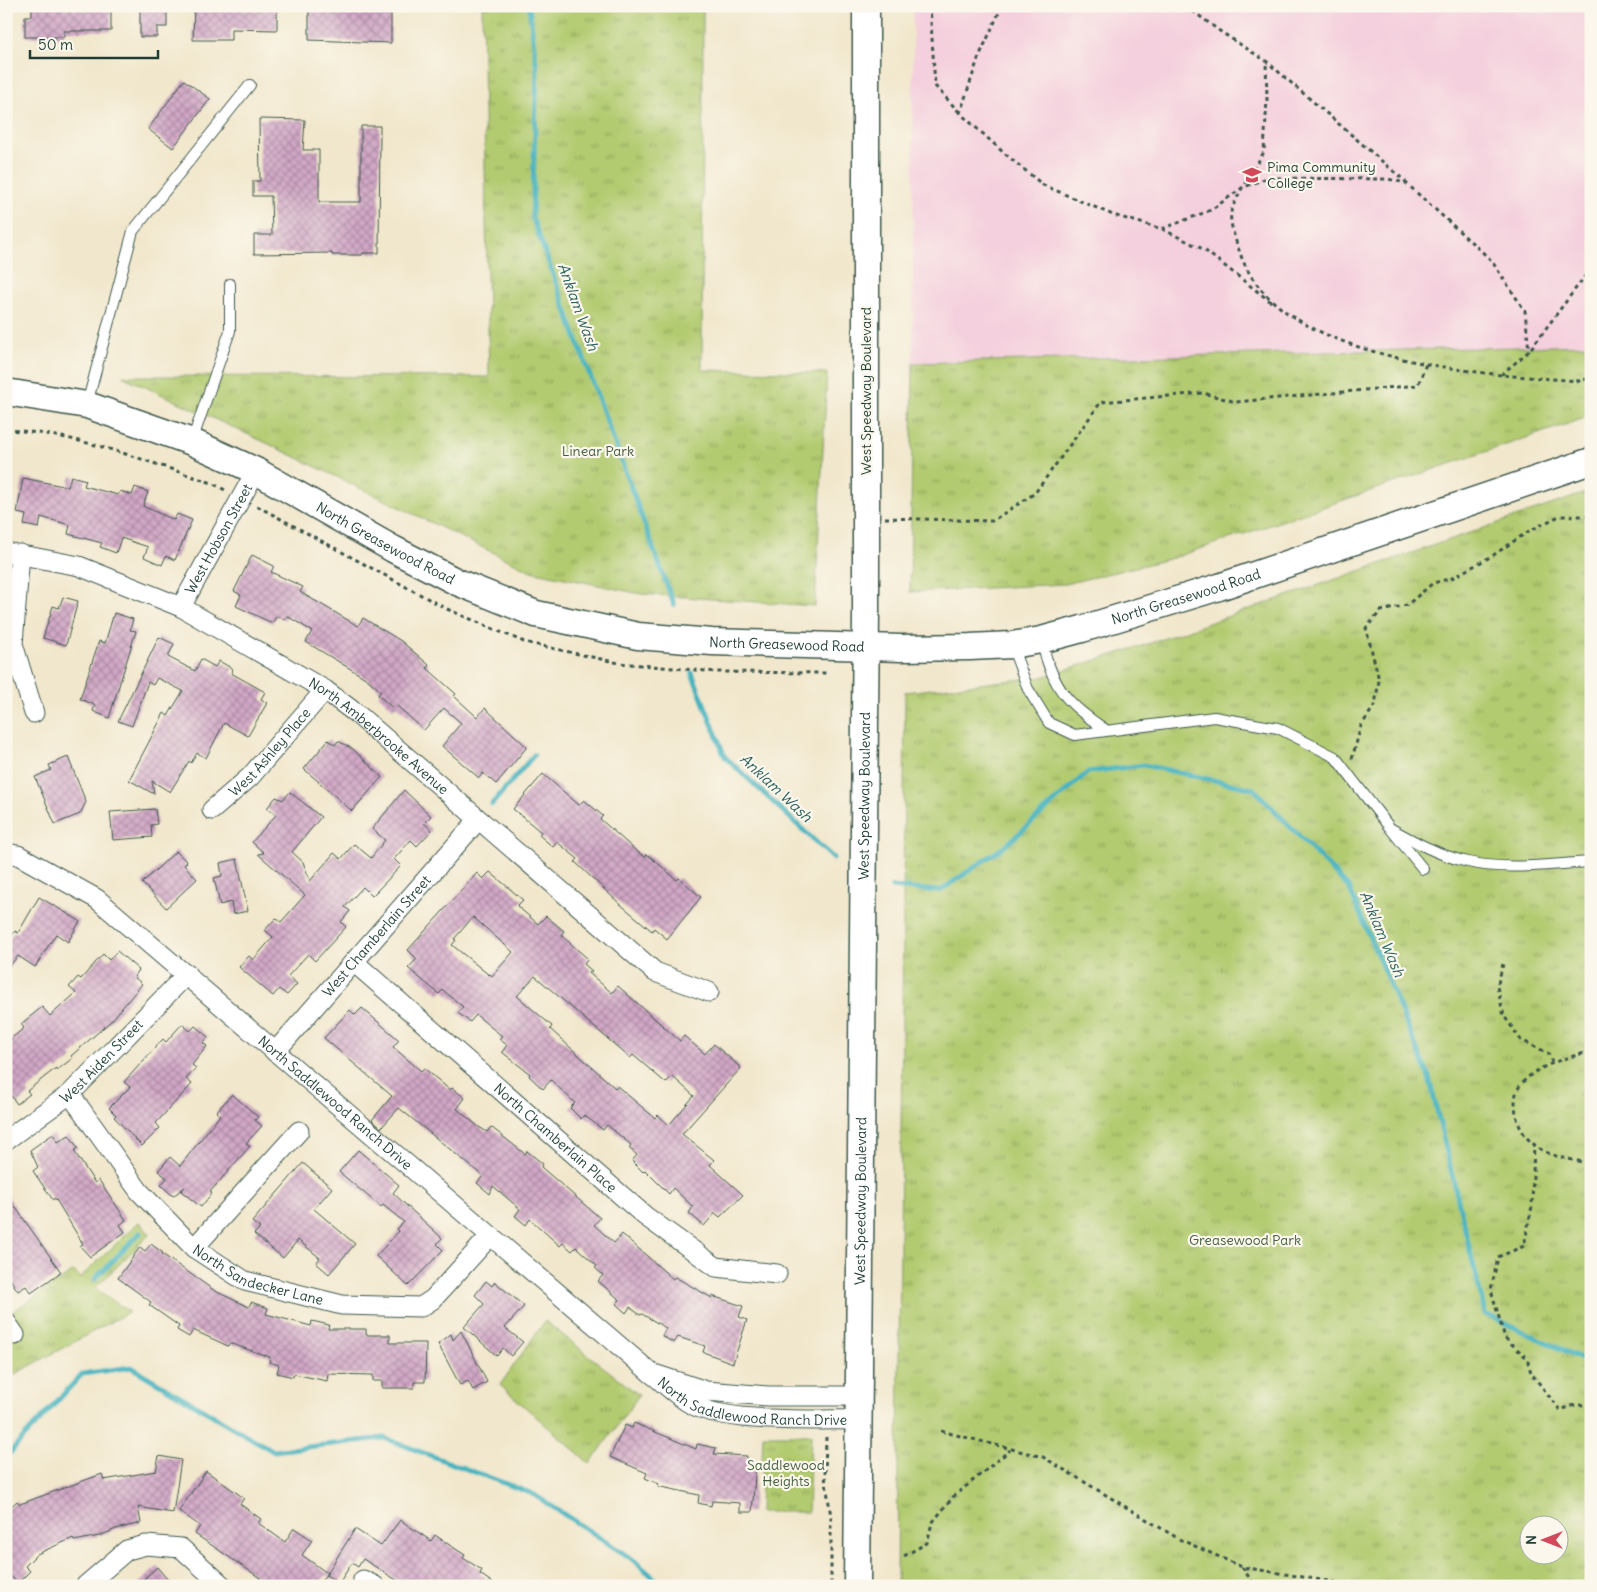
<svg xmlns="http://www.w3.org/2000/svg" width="1597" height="1592" font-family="Delius,sans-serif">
  <defs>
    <pattern id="park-tufts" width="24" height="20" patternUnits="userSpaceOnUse" patternTransform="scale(1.25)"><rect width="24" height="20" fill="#b2cb70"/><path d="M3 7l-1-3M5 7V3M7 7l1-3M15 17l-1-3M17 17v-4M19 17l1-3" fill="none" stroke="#90a65d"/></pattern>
    <pattern id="building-cross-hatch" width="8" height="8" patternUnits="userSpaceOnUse" patternTransform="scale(1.25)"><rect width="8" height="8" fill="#d1a7c6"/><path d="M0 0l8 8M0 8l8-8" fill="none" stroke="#a989a2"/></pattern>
  </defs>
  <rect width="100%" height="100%" fill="#fbf7ec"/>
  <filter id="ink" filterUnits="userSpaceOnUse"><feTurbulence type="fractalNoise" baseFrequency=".02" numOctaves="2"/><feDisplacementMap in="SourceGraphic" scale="10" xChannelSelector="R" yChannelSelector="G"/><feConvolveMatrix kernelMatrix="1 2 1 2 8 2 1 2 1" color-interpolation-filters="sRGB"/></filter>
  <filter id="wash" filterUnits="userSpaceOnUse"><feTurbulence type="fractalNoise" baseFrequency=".0096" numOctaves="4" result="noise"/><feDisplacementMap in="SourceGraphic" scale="20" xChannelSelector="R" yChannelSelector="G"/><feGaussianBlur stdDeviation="1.12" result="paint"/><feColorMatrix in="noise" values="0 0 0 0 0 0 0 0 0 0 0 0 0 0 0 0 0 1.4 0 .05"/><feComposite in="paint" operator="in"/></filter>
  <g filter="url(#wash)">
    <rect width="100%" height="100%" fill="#f1e7cc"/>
    <!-- built -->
    <path fill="#f4cfdd" d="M913 6H1591V345L913 363Z"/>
    <!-- park -->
    <path fill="url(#park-tufts)" stroke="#688452" fill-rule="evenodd" d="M482 6H703L702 370 827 373 815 606 641 594 531 571 275 447 122 376 489 377Z
      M1591 345V416L1173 558 1065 584 910 592 913 363Z
      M1591 491V1586H897L905 692 1042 677 1151 643ZM1530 1524H1560V1554H1530Z
      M139 1222 150 1234 95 1288 129 1312 6 1379V1316L74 1271 80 1278Z
      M545 1321 639 1395 590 1464 500 1385Z
      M763 1435H811L808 1512H760Z"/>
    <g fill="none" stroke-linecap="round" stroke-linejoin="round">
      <!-- stream -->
      <path stroke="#44b3bf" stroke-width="5" d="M529 6 537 71 532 217 674 605
        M692 673 725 757 833 858
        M492 804 534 755
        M892 887 940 891 1005 846 1088 772 1144 765 1254 789 1349 888 1429 1077 1485 1314 1591 1363
        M95 1279 140 1233
        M6 1457 82 1374 131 1367 273 1451 384 1438 533 1494 635 1561 663 1586"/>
    </g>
    <g id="blocks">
      <!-- building -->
      <path fill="url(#building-cross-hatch)" fill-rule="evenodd" d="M32 6H111V31H64V37H25V16H32Z
        M140 6H167V27H157V37H140Z
        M194 6H277V30L231 29V40H193Z
        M309 6H391V43L309 40Z
        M184 80 210 99 173 148 148 129Z
        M259 119 305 120 303 150H319V202H361V126H380L379 253H363L362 255H332V253L254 254V235H272L271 196H253V181H260Z
        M71 476 86 480 84 486 118 495 120 491 132 495 135 487 148 492 143 506 174 520 177 514 192 520 175 560 166 556 162 565 144 557 148 547 121 538 116 553 100 547 102 543 68 534 70 525 41 517 39 528 24 525 26 515 17 513 23 478 68 487Z
        M252 555 274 566 271 572 303 587 300 592 358 626 363 618 401 641 429 665 427 668 456 694 454 696 477 717 485 708 527 747 496 784 483 773 479 778 442 746 461 723 444 708 424 730 396 705 393 708 378 695 381 691 367 679 306 642 312 631 287 616 285 620 277 616 272 623 236 606 241 595 234 591Z
        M63 597 78 601 66 645 43 638 53 606 59 608Z
        M114 613 133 619 130 630 136 631 109 718 93 711 95 705 80 699 99 641 105 643Z
        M159 637 174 644 168 657 195 671 201 659 215 667 219 661 233 669 231 673 265 692 261 699 267 703 248 736 224 723 206 758 197 753 191 763 189 761 170 792 152 781 154 794 129 780 164 713 168 716 183 691 157 678 153 685 148 682 132 726 118 721Z
        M328 740 335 745 338 741 353 749 382 777 352 811 304 769Z
        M68 757 86 802 80 814 55 824 35 777 51 770 49 765Z
        M543 774 579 805 584 800 603 816 600 819 635 850 645 857 647 854 677 880 679 878 701 897 667 939 654 928 652 931 619 903 575 862 578 859 557 842 553 847 539 835 541 832 513 809Z
        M404 790 431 816 424 823 432 830 417 846 411 840 394 859 401 866 372 896 363 887 345 907 350 911 341 922 346 927 315 961 308 954 288 976 297 984 287 995 279 989 273 996 239 967 249 956 253 960 273 937 265 930 276 918 281 922 305 895 258 854 264 853 252 842 276 815 267 808 276 797 283 800 290 792 321 817 292 852 303 862 310 881 334 853 341 859 354 844 371 858 385 840 372 829Z
        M155 809 157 824 151 825 152 837 113 840 110 812Z
        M176 851 187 862 184 865 197 879 166 908 142 883Z
        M237 859 248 911 233 914 231 902 220 905 214 878 222 876 220 863Z
        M490 872 523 900 517 906 538 924 546 916 564 931 561 935 588 959 584 964 592 971 589 973 612 993 618 986 680 1041 684 1036 705 1054 714 1044 741 1068 682 1134 714 1160 710 1165 743 1195 720 1217 715 1213 704 1226 689 1213 693 1207 673 1188 669 1194 645 1170 643 1172 632 1161 637 1155 629 1148 631 1145 607 1125 603 1130 584 1115 581 1119 570 1108 575 1103 551 1080 543 1089 529 1076 530 1074 502 1052 507 1045 499 1039 502 1036 476 1015 470 1022 458 1013 463 1007 443 990 439 994 408 968 417 959 408 950 477 873 483 879ZM473 917 513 952 492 976 490 974 489 975 452 945 456 940 454 939ZM535 976 630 1058 633 1055 666 1083 672 1076 694 1096 669 1125 658 1115 655 1118 617 1086 615 1088 550 1029 552 1026 517 996Z
        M39 897 80 921 68 942 56 934 35 967 18 956 6 970V944L15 931 18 933Z
        M117 951 139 970 134 977 142 984 111 1021 71 1056 73 1058 57 1070 56 1068 27 1091 30 1094 17 1104 6 1089V1043L24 1028 21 1024 42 1007 50 1016 76 993 69 987 78 977 81 979 103 954 109 960Z
        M362 1008 399 1040 393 1047 421 1071 424 1068 450 1090 452 1088 465 1098 457 1109 479 1127 487 1132 491 1127 525 1154 527 1151 543 1164 541 1167 600 1218 594 1225 614 1243 622 1234 673 1279 675 1277 712 1298V1296L743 1306 739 1317 747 1320 733 1363 703 1352 705 1346 678 1337 674 1343 662 1336 666 1328 642 1314 640 1315 630 1307 626 1313 616 1304 620 1300 598 1281 603 1275 595 1268 597 1266 576 1247 572 1251 563 1243 560 1246 530 1219 526 1225 515 1216 520 1209 493 1186 490 1194 477 1183 483 1176 399 1108 381 1128 372 1120 392 1096 324 1038 350 1010 355 1015Z
        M182 1024 190 1031 195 1026 208 1037 203 1043 207 1046 192 1065 196 1068 186 1079 192 1084 156 1123 160 1128 142 1146 114 1117 116 1115 109 1108 130 1087 124 1082 163 1039 166 1042Z
        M232 1094 258 1117 255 1120 262 1126 246 1143 250 1146 210 1192 212 1193 201 1207 181 1191 185 1187 173 1196 161 1185 167 1178 158 1171 170 1157 180 1166 220 1115 216 1112Z
        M53 1134 58 1142 69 1135 78 1148 74 1151 95 1183 99 1180 126 1220 120 1225 125 1232 90 1257 80 1246 83 1244 55 1198 53 1200 33 1171 38 1167 30 1150Z
        M358 1150 399 1185 393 1193 442 1238 437 1244 443 1250 408 1286 376 1256 399 1231 397 1229 404 1222 383 1205 381 1207 339 1172Z
        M303 1163 332 1188 314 1209 355 1244 329 1274 316 1263 320 1258 298 1240 283 1258 254 1234 260 1228 252 1222Z
        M6 1194 61 1272 31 1293 26 1286 18 1291 9 1278H6Z
        M151 1244 163 1253 162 1254 215 1291 249 1307 251 1302 268 1308 266 1314 311 1326 312 1321 329 1325 328 1329H366V1335H390V1343H426L425 1382H414V1388H382V1381H373V1375L328 1374 327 1381 294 1374 293 1377 277 1373 279 1365 269 1362 270 1357 229 1343 228 1346 193 1330 189 1337 177 1330 179 1326 149 1305 151 1302 118 1278 140 1247 145 1251Z
        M486 1281 492 1286 495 1282 524 1306 505 1328 523 1342 511 1356 503 1348 497 1356 464 1327 484 1304 475 1295Z
        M461 1331 487 1382 473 1390 468 1381 460 1385 438 1344 451 1334 453 1340Z
        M634 1423 696 1449 697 1444 716 1448 714 1454 747 1456V1463L756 1464 752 1512H740V1503L712 1501 711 1506 698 1503 699 1495 657 1486 659 1484 645 1478 647 1473 610 1457 625 1425 632 1428Z
        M159 1456 181 1460 173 1513 138 1507 141 1523 116 1529 99 1536 74 1541 73 1538 37 1554 25 1566 30 1571 18 1583 6 1572V1511L17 1501 20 1504 102 1474 104 1480 156 1471Z
        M206 1471 244 1498 240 1504 261 1519 258 1523 285 1542 294 1528 312 1540 302 1555 327 1573 318 1586H266L258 1581 260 1578 195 1534 200 1526 179 1511Z
        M400 1520 431 1541 435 1535 448 1544 465 1555 463 1558 482 1570 480 1574 497 1586H406L363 1559 358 1567 352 1563 339 1583 326 1575 355 1529 381 1546Z
        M157 1567 173 1586H136Z"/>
    </g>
  </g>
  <g filter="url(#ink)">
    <use href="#blocks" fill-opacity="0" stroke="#3e564b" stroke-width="1"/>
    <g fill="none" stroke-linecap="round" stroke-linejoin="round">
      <!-- lane casing -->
      <g stroke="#3e564b" stroke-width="12">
        <path id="lane" d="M87 404 133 231 250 85
          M192 441 230 331V284
          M1041 641C1055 690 1064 701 1106 730
          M1012 646 1028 689 1049 723 1075 735 1214 717 1278 728 1335 757 1390 828
          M1423 869 1390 828C1415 842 1440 856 1468 862 1507 871 1551 864 1591 862"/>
      </g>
      <!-- street casing -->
      <g stroke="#3e564b" stroke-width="21">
        <g id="street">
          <path id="s1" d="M6 552 79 566 181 607 325 690 357 714 655 972 709 992"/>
          <path d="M20 554 13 644 34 713"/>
          <path id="s2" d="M181 607 256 471"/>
          <path id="s3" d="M212 810 250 777 325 690"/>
          <path id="s4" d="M6 853 18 855 97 899 651 1373"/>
          <path id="s5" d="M355 963 645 1216 716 1267 777 1274"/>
          <path id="s6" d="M275 1052 478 820"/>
          <path id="s7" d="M70 1094 139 1191 194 1248 245 1281 342 1305 421 1307 433 1299 490 1236"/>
          <path id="s8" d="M6 1140 70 1094 187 974"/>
          <path d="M194 1248 299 1131"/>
          <path d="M6 1322 15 1335"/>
          <path id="s9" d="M858 1396H768L706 1391 651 1373C664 1383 677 1396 691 1404 727 1424 815 1419 858 1420"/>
          <path d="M363 1580 375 1586"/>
          <path d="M85 1586 127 1550 146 1545 181 1548 223 1586"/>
        </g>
      </g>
      <!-- secondary casing -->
      <g stroke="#3e564b" stroke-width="29">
        <g id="secondary">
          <path id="s10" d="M6 392 87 405 192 442 256 471 393 549 457 582 536 614 638 636 712 642 901 648 970 647 1012 645 1041 640 1082 629 1219 587 1591 461"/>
          <path id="s11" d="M857 1586 866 612V6"/>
        </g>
      </g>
      <!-- path -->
      <path stroke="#3e564b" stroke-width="3" stroke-dasharray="4 4" stroke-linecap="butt" d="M930 6 935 86 960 113
        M1002 6 978 59 960 113 1004 153 1043 185 1113 215 1162 229 1211 210 1242 188 1264 152 1267 99 1266 61
        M1186 6 1221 32 1266 61 1406 182
        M1162 229 1203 249 1271 302
        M1591 268 1529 351 1501 375 1579 381 1591 378
        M1501 375C1418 365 1271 344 1240 253 1236 241 1229 224 1231 212 1233 204 1239 195 1242 188L1267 178 1388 179 1406 183 1491 260 1525 311 1529 351
        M6 430C77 433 145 461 212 483L225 490
        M257 506 447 609 524 642 619 663 717 672 827 673
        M885 518 992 521 1035 493 1101 402 1203 393 1236 402 1418 385 1426 364
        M1352 759 1361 726 1375 705 1379 680 1366 628 1381 611 1407 605 1433 583 1452 578 1492 556 1529 531 1559 516H1591
        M1503 964 1497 987 1504 1016 1521 1040 1548 1053 1552 1062
        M1591 1052C1569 1056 1527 1068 1517 1091 1514 1098 1515 1106 1516 1114 1519 1130 1528 1142 1542 1150 1555 1158 1576 1160 1591 1164
        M1534 1143 1532 1206 1524 1246 1498 1257 1491 1290 1505 1338 1527 1358 1531 1373 1560 1410 1575 1405H1591
        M941 1431 1043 1457 1179 1539 1242 1567 1358 1586
        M826 1437 825 1476 831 1517V1586
        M904 1556 927 1543 932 1523 953 1497 1010 1450
        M1242 1567 1255 1586"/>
      <!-- lane -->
      <use href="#lane" stroke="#fff" stroke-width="10"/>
      <!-- street -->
      <use href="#street" stroke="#fff" stroke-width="19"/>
      <!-- secondary -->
      <use href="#secondary" stroke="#fff" stroke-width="26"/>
    </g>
  </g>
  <!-- icons -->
  <defs>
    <g id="university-bare" transform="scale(1.5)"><path d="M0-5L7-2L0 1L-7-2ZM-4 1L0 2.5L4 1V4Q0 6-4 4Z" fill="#d1495b" stroke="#fbf7ec" stroke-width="2.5" paint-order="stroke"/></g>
  </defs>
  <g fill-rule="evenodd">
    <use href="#university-bare" x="1252" y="175"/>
  </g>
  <g text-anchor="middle" stroke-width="4.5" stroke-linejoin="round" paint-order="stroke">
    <!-- poi labels -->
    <g font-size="14" fill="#1f3d34" stroke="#fbf7ec" text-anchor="start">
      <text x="1267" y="172">Pima Community<tspan x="1267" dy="16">College</tspan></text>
    </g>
    <!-- street labels -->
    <g font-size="14" fill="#1f3d34" stroke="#fbf7ec">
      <text transform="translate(866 391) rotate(-90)" y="5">West Speedway Boulevard</text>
      <text dy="5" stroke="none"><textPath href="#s2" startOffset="78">West Hobson Street</textPath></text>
      <text dy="5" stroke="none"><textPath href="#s10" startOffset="412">North Greasewood Road</textPath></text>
      <text dy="5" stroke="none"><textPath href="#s10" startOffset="1238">North Greasewood Road</textPath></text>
      <text dy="5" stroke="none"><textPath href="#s10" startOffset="832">North Greasewood Road</textPath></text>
      <text dy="5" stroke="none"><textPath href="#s1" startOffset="421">North Amberbrooke Avenue</textPath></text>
      <text dy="5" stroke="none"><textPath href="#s3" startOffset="82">West Ashley Place</textPath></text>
      <text dy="5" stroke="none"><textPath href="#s11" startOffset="790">West Speedway Boulevard</textPath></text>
      <text dy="5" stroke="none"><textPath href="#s6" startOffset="154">West Chamberlain Street</textPath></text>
      <text dy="5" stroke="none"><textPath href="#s8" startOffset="124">West Aiden Street</textPath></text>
      <text dy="5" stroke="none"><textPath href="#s4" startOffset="416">North Saddlewood Ranch Drive</textPath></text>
      <text dy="5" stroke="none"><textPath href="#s5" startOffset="266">North Chamberlain Place</textPath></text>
      <text dy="5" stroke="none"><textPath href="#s11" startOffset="385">West Speedway Boulevard</textPath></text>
      <text dy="5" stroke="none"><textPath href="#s7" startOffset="269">North Sandecker Lane</textPath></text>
      <text dy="5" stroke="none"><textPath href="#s9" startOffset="320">North Saddlewood Ranch Drive</textPath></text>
    </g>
    <!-- park labels -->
    <g font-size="14" fill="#446043" stroke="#fbf7ec">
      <text x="598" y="456">Linear Park</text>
      <text x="1245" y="1245">Greasewood Park</text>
      <text x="786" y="1470">Saddlewood<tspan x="786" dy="16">Heights</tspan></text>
    </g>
    <!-- water labels -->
    <g font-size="15" font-style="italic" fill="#2a605e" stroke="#fbf7ec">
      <text transform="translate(578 307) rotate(70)" y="5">Anklam Wash</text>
      <text transform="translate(776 788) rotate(43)" y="5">Anklam Wash</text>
      <text transform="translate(1382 934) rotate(67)" y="5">Anklam Wash</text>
    </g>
  </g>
  <!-- margin -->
  <rect width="1597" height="1592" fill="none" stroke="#fbf7ec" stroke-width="25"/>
  <!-- north arrow -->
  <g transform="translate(1544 1540) rotate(270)"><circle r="24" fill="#fbf7ec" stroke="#a3ada2"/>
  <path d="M0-4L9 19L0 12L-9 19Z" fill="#d1495b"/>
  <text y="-8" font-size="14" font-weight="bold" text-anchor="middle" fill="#1f3d34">N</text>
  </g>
  <!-- scale -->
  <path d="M30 50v8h128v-8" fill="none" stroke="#1f3d34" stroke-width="2.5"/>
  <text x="38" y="50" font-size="15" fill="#1f3d34" stroke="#fbf7ec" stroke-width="4" paint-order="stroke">50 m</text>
</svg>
